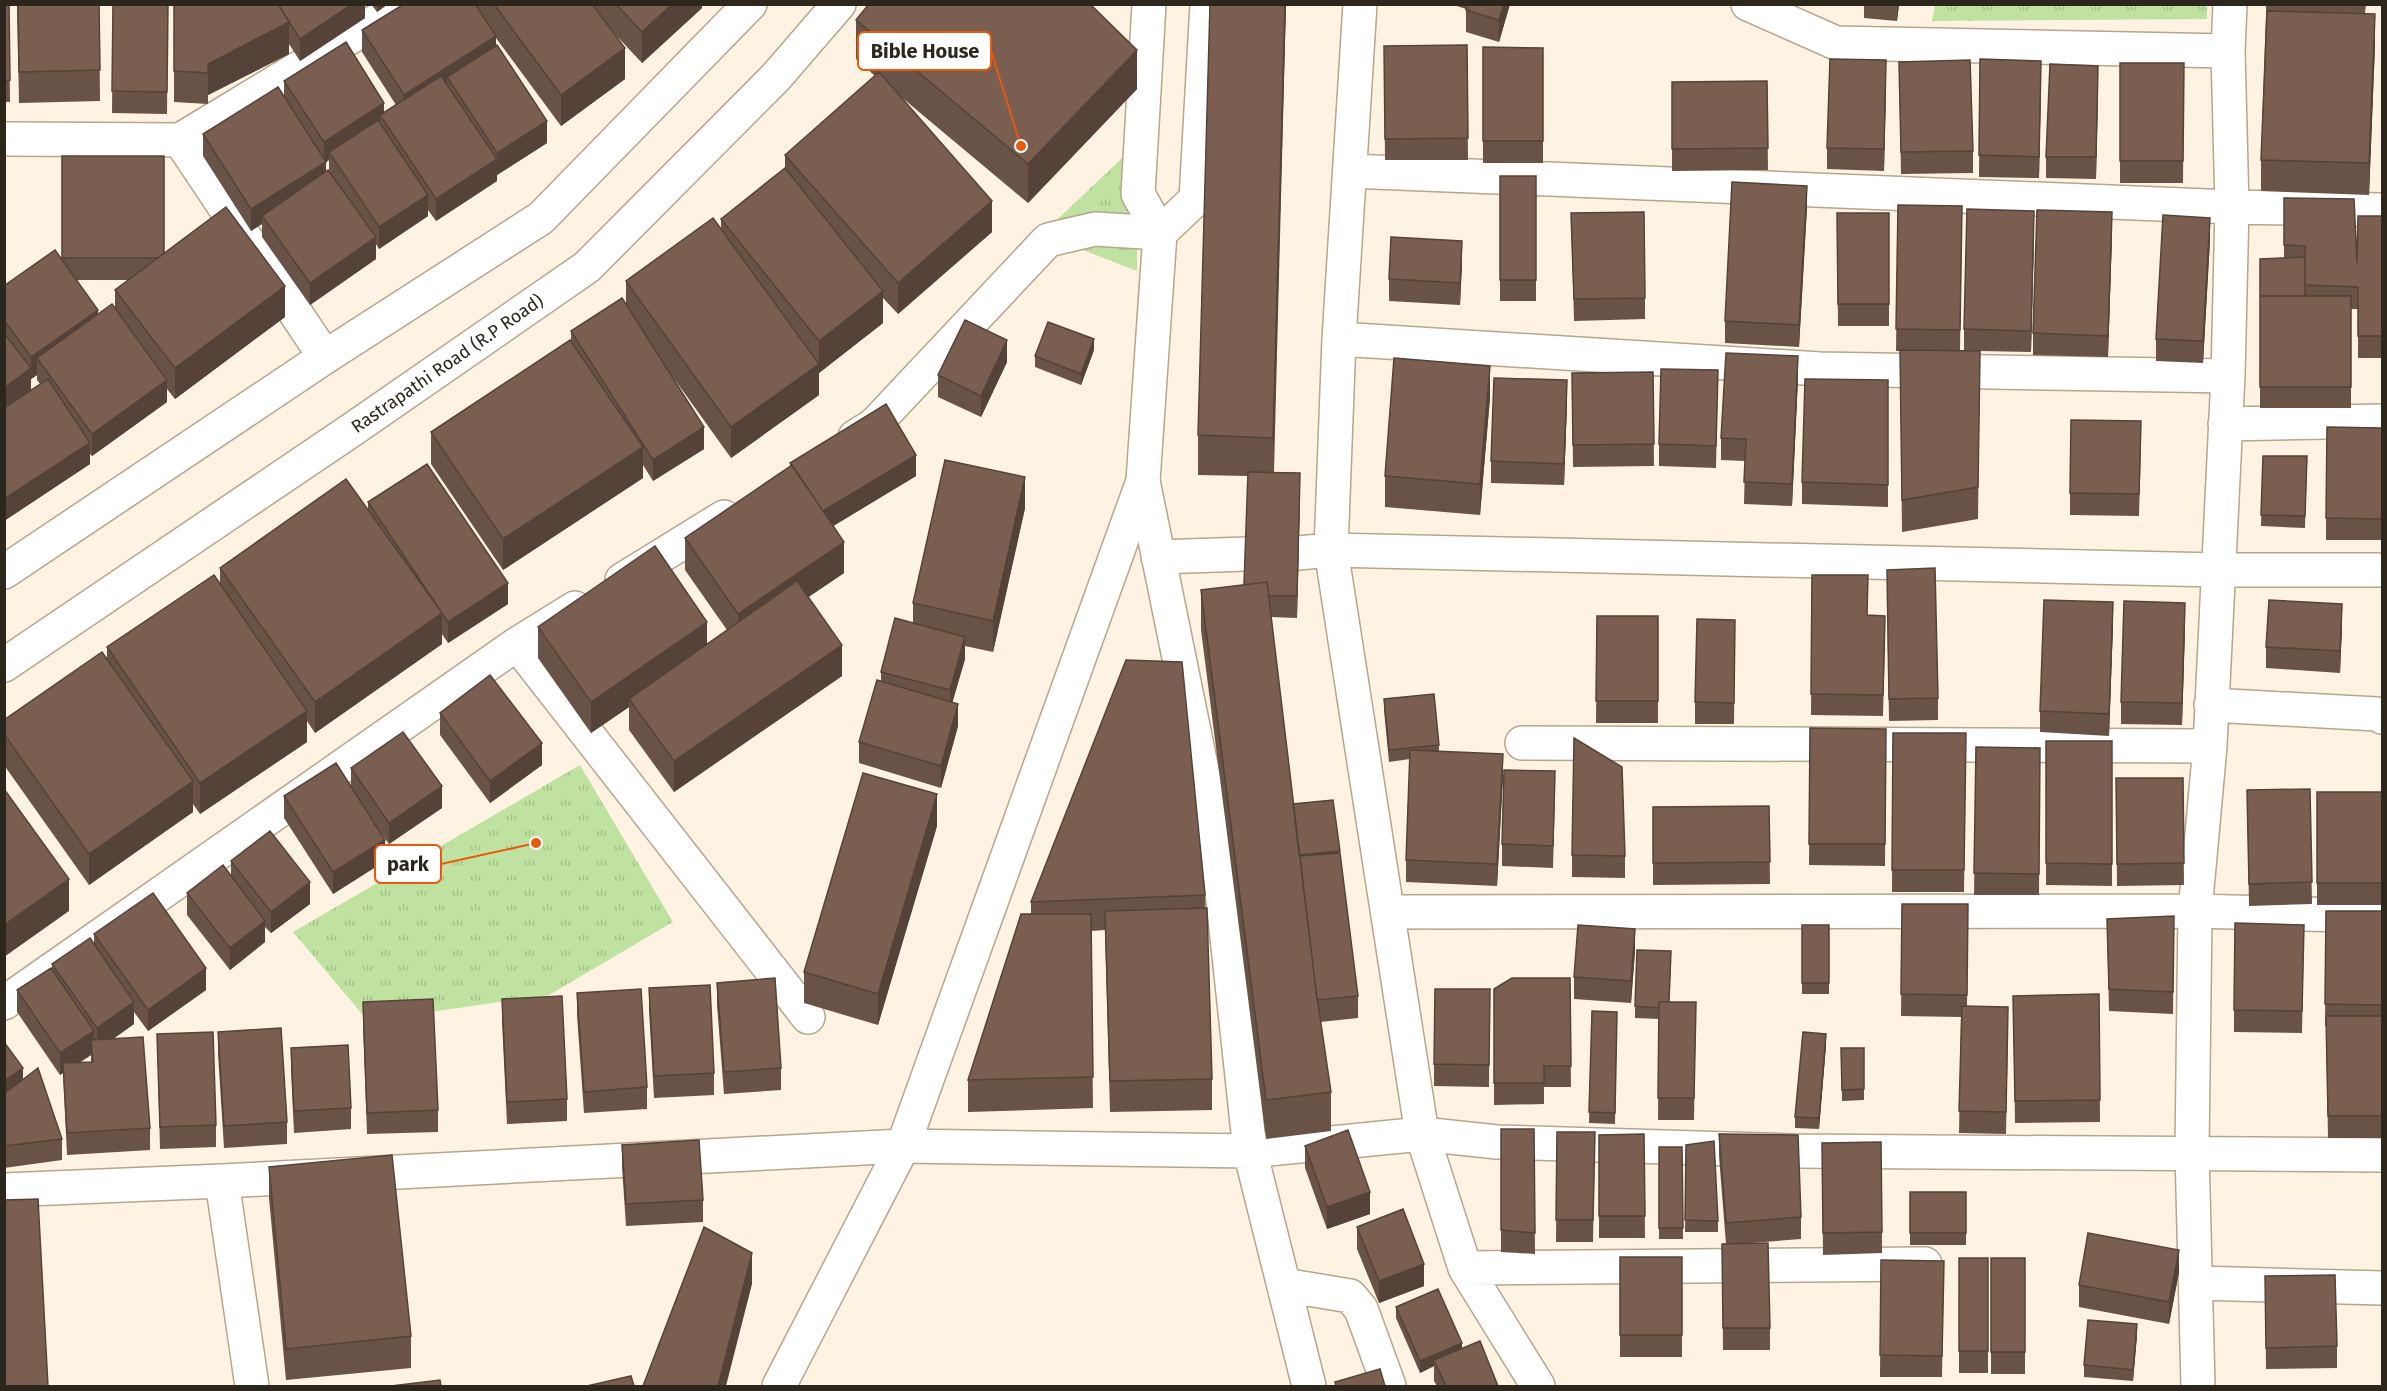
<svg xmlns="http://www.w3.org/2000/svg" width="2387" height="1391" font-family="'Fira Sans',sans-serif">
  <defs>
    <pattern id="grass-tufts" width="24" height="20" patternUnits="userSpaceOnUse" patternTransform="scale(1.5)"><rect width="24" height="20" fill="#c0e2a0"/><path d="M3 7l-1-3M5 7V3M7 7l1-3M15 17l-1-3M17 17v-4M19 17l1-3" fill="none" stroke="#a5c289"/></pattern>
  </defs>
  <rect width="100%" height="100%" fill="#fef3e3"/>
  <!-- grass -->
  <path fill="url(#grass-tufts)" d="M1935 5 2207 4V19L1932 21Z
    M1138 143 1137 271 1042 234Z
    M580 765 673 922 549 995 368 1021 293 932Z"/>
  <g fill="none" stroke-linecap="round" stroke-linejoin="round">
    <!-- minor casing -->
    <g stroke="#b7a58c" stroke-width="36">
      <path id="minor" d="M1360 4 1339 339 1331 550 1422 1134 1465 1268 1538 1386
        M1748 4 1836 43 2228 51
        M4 139 180 140 405 4
        M180 140 325 357
        M1350 171 2232 207 2382 210
        M1339 339 1820 369 2228 376
        M2225 424 2382 421
        M855 437 874 425 1048 240 1095 229 1160 233
        M1143 481 1217 844 1250 1151 1309 1386
        M1298 553 1331 550 2217 570H2382
        M1158 557 1246 554
        M622 580 724 517
        M517 644 808 1017
        M2211 705 2377 714 2382 717
        M1522 743 2210 746
        M1389 912 2195 911 2382 916
        M4 1003 517 644 575 608
        M222 1181 252 1386
        M4 1190 222 1181 903 1146 1250 1151 1422 1134 1497 1142 1795 1151 2382 1155
        M1465 1268 1925 1264
        M2197 1283 2382 1288
        M1284 1285 1350 1296 1361 1309 1389 1386
        M2198 1386 2192 1152 2195 911 2210 746 2228 376 2232 207 2228 51 2230 4"/>
    </g>
    <!-- secondary casing -->
    <g stroke="#b7a58c" stroke-width="36">
      <path id="secondary" d="M1160 233 1196 199 1207 4
        M779 1386 903 1146 1143 481 1160 233 1138 194 1149 4"/>
    </g>
    <!-- primary casing -->
    <g stroke="#b7a58c" stroke-width="36">
      <g id="primary">
        <path d="M4 572 325 357 541 218 750 4"/>
        <path id="s1" d="M4 665 353 429 587 267 776 77 839 4"/>
      </g>
    </g>
    <!-- minor -->
    <use href="#minor" stroke="#fff" stroke-width="33"/>
    <!-- secondary -->
    <use href="#secondary" stroke="#fff" stroke-width="33"/>
    <!-- primary -->
    <use href="#primary" stroke="#fff" stroke-width="33"/>
  </g>
  <!-- wall -->
  <path fill="#695246" fill-rule="evenodd" d="M4 4H9L10 102H4Z
    M17 4H99L100 101 19 103Z
    M113 4H168L167 114 112 113Z
    M174 4H365V18L300 61 289 44V54L208 95V104L174 102Z
    M371 4H388L377 12Z
    M404 4H702V8L642 63 613 32 625 79 561 126 496 38V46L547 143 497 175V181L436 221 428 210V216L379 249 376 244V259L310 305 262 237V224L251 231 203 156V134L284 97V81L384 112 396 105 362 52V30ZM329 160V172L326 171V162Z
    M1210 4H1286L1274 472 1300 494 1297 618 1271 617 1293 804 1333 800 1358 996V1018L1320 1022 1331 1092V1131L1266 1139 1201 630V590L1244 585 1248 476 1198 475V435Z
    M1451 4H1510L1499 42 1466 32V9Z
    M1864 4H1899L1897 21 1864 18Z
    M2266 4H2366L2365 14 2375 45 2369 195 2261 191V160L2266 15Z
    M856 20 1137 89 1028 203 900 96 992 232 898 314 883 298V323L819 373V395L731 458 670 373 704 449 653 481 643 465V478L503 570 431 464V432L571 341V331L626 303V281L721 229V219L785 168V155L875 76 856 59Z
    M1467 45 1468 160H1385L1384 46Z
    M1483 47 1543 48V163H1483Z
    M1980 59 2041 83 2039 178 1979 177Z
    M1899 62 1973 151V173L1901 174Z
    M2120 63H2184L2183 183H2120Z
    M1767 81 1768 170 1672 171V82Z
    M1886 82 1884 171 1827 169V148Z
    M2098 88 2096 179 2046 178V157Z
    M62 156 164 253 285 317 175 399 167 389V402L92 456 90 454V464L4 521V286L62 260ZM77 280H129L115 290V308L98 314ZM37 375V380L40 384 31 390V379Z
    M1500 176H1536V301H1500Z
    M2284 198 2357 263 2382 216V358H2358V309H2351V408H2260V308L2284 258Z
    M1898 205 1962 206 1960 351H1964V329L2034 233 2031 352 1980 351 1978 519 1902 532 1900 351H1896Z
    M1807 207 1799 347 1725 343V321Z
    M1571 213 1645 298V319L1574 321Z
    M1837 213H1889V326H1838Z
    M2112 234 2108 357 2033 355V333Z
    M2210 240 2203 363 2156 361V339Z
    M1462 263 1460 305 1389 301V279Z
    M1094 350 1081 385 1035 367V356Z
    M1007 362 981 417 938 397V375Z
    M1718 370 1716 468 1659 466V444Z
    M1653 372 1654 466 1573 467 1572 373Z
    M1798 378 1792 506 1744 504 1745 461 1721 460V438Z
    M1888 380V507L1802 504V482Z
    M1490 397 1480 515 1385 507V476Z
    M1567 402 1564 485 1491 483V461Z
    M2382 428V540H2326V518Z
    M2141 443 2139 516 2070 515V493Z
    M2263 456H2307L2305 528 2261 526Z
    M790 463 916 476 833 526 844 573 808 597 842 676 674 792 629 730V707L591 733 538 658V627L707 644 727 630 685 570V538L790 467Z
    M368 502 508 604 448 643 442 634V644L315 733 307 721V742L200 814 193 804V812L89 885 4 765V720L107 658V647L220 584V568L368 510Z
    M1025 508 993 652 965 646V659L952 702 958 726 941 788 859 763V742L881 681V672L913 623V603Z
    M1812 575 1867 615 1885 638 1883 716 1811 715Z
    M1887 592 1938 698V720L1889 721Z
    M1597 616H1658V723H1596Z
    M1735 620 1734 724H1695V702Z
    M2113 624 2109 736 2040 732V711Z
    M2185 625 2182 725 2121 724V702Z
    M2342 626 2340 673 2266 668V647Z
    M1384 699 1439 745V751L1503 775 1497 886 1406 882V860L1410 759 1389 762 1384 710Z
    M440 713 542 765 490 803 440 735Z
    M1810 728 1886 729 1885 866 1809 865Z
    M1893 733H1966L1964 892H1892Z
    M2046 741H2112V886L2046 885Z
    M1976 747 2040 748 2039 895H1974Z
    M351 768 442 808 389 844 379 830 385 861 333 894 284 818V796L351 786Z
    M2116 778H2183L2184 885 2117 886Z
    M2310 789 2312 904 2249 906 2247 790Z
    M1555 792 1553 868 1502 866V844Z
    M2317 792H2382V905H2317Z
    M1769 806 1770 884 1653 885V807Z
    M937 826 878 1025 804 1003V972Z
    M1572 855 1625 856V878L1572 877Z
    M231 861 310 904 271 933 265 927V942L230 970 187 915V893L231 876Z
    M1205 895 1212 1079V1110L1110 1112 1105 930 1091 931 1093 1108 968 1112V1080L1031 914V902Z
    M1902 904H1968L1967 1007 2008 1029 2006 1134 1959 1133 1961 1017 1901 1016Z
    M2326 911H2382V1138H2328L2326 1026H2325Z
    M2174 916 2173 1014 2109 1011 2107 919Z
    M1802 925H1829V994H1802Z
    M2304 925 2302 1033 2234 1032V1010Z
    M94 934 206 990 148 1031 134 1012V1024L113 1039 150 1128V1150L67 1155 63 1073 60 1075 17 1012V990L52 970V964L94 944ZM91 1055V1062H80Z
    M1635 951 1631 1003 1574 999V977Z
    M1671 963 1669 1002H1696L1694 1120H1658L1659 1019 1635 1018V1006Z
    M1570 978 1571 1087H1544V1104L1494 1105V989Z
    M717 983 781 1068V1090L724 1094 717 1005Z
    M649 988 714 1073V1095L654 1098 649 1010Z
    M1490 989 1489 1087 1434 1086V1064Z
    M577 993 647 1087V1109L584 1113 577 1015Z
    M2099 994 2100 1122 2015 1123 2013 996Z
    M502 999 567 1099V1121L507 1124 502 1021Z
    M363 1002 438 1110V1132L367 1134 363 1024Z
    M1592 1011 1617 1012 1615 1124 1589 1123Z
    M218 1032 287 1122V1144L224 1148 218 1054Z
    M157 1034 216 1125V1147L160 1149Z
    M4 1042 23 1080 62 1139V1160L4 1168Z
    M1826 1045 1819 1129 1795 1128V1117Z
    M291 1048 351 1108V1129L294 1133 291 1070Z
    M1841 1048H1864V1100L1842 1101Z
    M1501 1129H1534L1535 1254 1501 1252Z
    M1557 1132H1595L1593 1242H1556Z
    M1644 1134 1645 1238H1599V1135Z
    M1719 1134 1801 1217V1239L1739 1244 1770 1328V1350H1723L1722 1244H1726L1719 1156Z
    M1822 1143 1882 1232V1253L1823 1255Z
    M622 1145 703 1200V1222L626 1226 622 1167Z
    M1686 1145 1718 1221V1232H1685Z
    M1305 1146 1370 1214 1327 1229 1305 1168Z
    M1659 1147H1682L1683 1239H1659Z
    M269 1167 411 1336V1368L286 1380 269 1198Z
    M1910 1192H1966V1245H1910Z
    M1357 1227 1424 1286 1379 1303 1357 1249Z
    M1620 1257H1682V1357H1620Z
    M1959 1258H1988V1373H1959Z
    M1991 1258H2025V1374H1991Z
    M1881 1260 1944 1261 1942 1377H1880Z
    M2179 1272 2169 1324 2079 1307V1285Z
    M2265 1276 2337 1346V1368L2266 1369Z
    M1396 1307 1462 1348 1498 1386H1437L1434 1381V1366L1420 1373 1396 1318Z
    M2137 1335 2133 1381 2084 1377V1365Z"/>
  <!-- shaded-wall -->
  <path fill="#554239" d="M352 4H365V18L300 61V39Z
    M377 4H388L377 12Z
    M672 4H702V8L642 63V32Z
    M1285 4H1286L1273 477V438Z
    M1504 4H1510L1499 42V20Z
    M1897 4H1899L1897 21Z
    M2375 14V45L2369 195V163Z
    M289 22V54L208 95V64Z
    M496 36V58L447 77V89L404 117V95Z
    M625 48V79L561 126V95Z
    M1137 50V89L1028 203V164Z
    M1886 60V82L1884 171V149Z
    M2041 61V83L2039 178V157Z
    M2098 66V88L2096 179V157Z
    M384 103V122L380 115V128L329 152V160L326 162V184L262 216V224L251 231V209L324 164V142Z
    M547 121V143L497 175V153Z
    M497 159V181L436 221V199Z
    M1807 186V207L1799 347V325Z
    M428 195V216L379 249V227Z
    M992 201V232L898 314V283Z
    M2034 211V233L2031 352V331Z
    M2112 212V234L2108 357V336Z
    M2210 218V240L2203 363V341Z
    M376 237V259L310 305V283Z
    M1462 241V263L1460 305V283Z
    M285 286V317L175 399V368Z
    M883 291V323L819 373V395L731 458V427L819 364V341Z
    M98 310V331L37 358V375L31 379V390L4 410V388L31 368V357Z
    M1094 339V350L1081 385V374Z
    M1007 340V362L981 417V396Z
    M1798 356V378L1792 506V484Z
    M1490 366V397L1480 515V484Z
    M167 380V402L92 456V434Z
    M1567 380V402L1564 485V464Z
    M704 427V449L653 481V460Z
    M90 443V464L4 521V499Z
    M643 447V478L503 570V539Z
    M916 455V476L820 534V512Z
    M1300 473V494L1297 618V596Z
    M1025 477V508L993 652V621Z
    M844 542V573L738 645V614Z
    M508 583V604L448 643V622Z
    M2113 602V624L2109 736V714Z
    M2185 603V625L2182 725V703Z
    M2342 604V626L2340 673V651Z
    M442 613V644L315 733V702Z
    M707 622V653L629 699V707L591 733V702Z
    M965 637V659L950 711V690Z
    M842 645V676L674 792V761Z
    M958 704V726L941 788V766Z
    M307 711V742L200 814V783Z
    M542 743V765L490 803V781Z
    M1503 754V775L1497 886V864Z
    M193 781V812L89 885V854Z
    M442 786V808L389 844V823Z
    M937 794V826L878 1025V994Z
    M385 840V861L333 894V872Z
    M69 879V911L4 957V925Z
    M310 882V904L271 933V912Z
    M265 921V942L230 970V948Z
    M1635 929V951L1631 1003V981Z
    M206 968V990L148 1031V1010Z
    M134 1002V1024L97 1050V1028Z
    M94 1031V1053L91 1040V1055L64 1073 63 1063V1073L60 1075V1053Z
    M1826 1034V1045L1819 1129V1118Z
    M23 1068V1100L4 1112V1081Z
    M1370 1192V1214L1327 1229V1207Z
    M2179 1250V1272L2169 1324V1302Z
    M752 1253V1284L726 1386H718Z
    M1424 1264V1286L1379 1303V1281Z
    M2137 1324V1335L2133 1381V1370Z
    M1462 1343V1354L1434 1360V1366L1420 1373V1361Z"/>
  <!-- building -->
  <path fill="#7a5f51" stroke="#554239" stroke-width="1.5" d="M4 4H9L10 80 4 81Z
    M18 4H99L100 70 19 72Z
    M113 4H168L167 92 112 91Z
    M174 4H278L289 22 208 64V73L174 71Z
    M278 4H352L300 39Z
    M404 4H475L496 36 404 95 362 30Z
    M494 4H592L625 48 561 95Z
    M616 4H672L642 32Z
    M869 4H1090L1137 50 1028 164 856 20Z
    M1210 4H1285L1273 438 1198 435Z
    M1467 4H1504L1499 20 1466 10Z
    M2267 11 2375 14 2369 163 2261 160Z
    M346 42 384 103 324 142 284 81Z
    M497 45 547 121 497 153 447 77Z
    M1467 45 1468 138 1385 139 1384 46Z
    M1483 47 1543 48V141H1483Z
    M1830 59 1886 60 1884 149 1827 148Z
    M1980 59 2041 61 2039 157 1979 155Z
    M1970 60 1973 151 1901 152 1899 62Z
    M2120 63H2184L2183 161H2120Z
    M2050 64 2098 66 2096 157H2046Z
    M879 72 992 201 898 283 785 155Z
    M441 76 497 159 436 199 380 115Z
    M1767 81 1768 148 1672 149V82Z
    M278 87 326 162 251 209 203 134Z
    M378 120 428 195 379 227 329 152Z
    M62 156H164V253L158 258H62Z
    M785 168 883 291 819 341 721 219Z
    M328 170 376 237 310 283 262 216Z
    M1500 176H1536V280H1500Z
    M1732 182 1807 186 1799 325 1725 321Z
    M2284 198 2354 199 2357 263 2358 216H2382V336H2358V287L2305 285V246L2284 245Z
    M1898 205 1962 206 1960 330 1896 329Z
    M226 207 285 286 175 368 115 290Z
    M1967 209 2034 211 2031 331 1964 329Z
    M2037 210 2112 212 2108 336 2033 333Z
    M1644 212 1645 298 1574 299 1571 213Z
    M1837 213H1889V304H1838Z
    M2163 215 2210 218 2203 341 2156 339Z
    M713 218 819 364 731 427 626 281Z
    M1391 237 1462 241 1460 283 1389 279Z
    M55 250 98 310 31 357 4 320V286Z
    M2305 257V296H2260V297V259Z
    M2260 296H2351V387H2260Z
    M622 298 704 427 653 460 571 331Z
    M112 304 167 380 92 434 37 358Z
    M965 320 1007 340 981 396 938 375Z
    M1048 322 1094 339 1081 374 1035 356Z
    M4 333 31 368 4 388Z
    M570 340 643 447 503 539 431 432Z
    M1900 350 1980 351 1978 487 1902 500Z
    M1726 353 1798 356 1792 484 1744 482 1746 439 1721 438Z
    M1394 358 1490 366 1480 484 1385 476Z
    M1661 369 1718 370 1716 446 1659 444Z
    M1653 372 1654 444 1573 445 1572 373Z
    M1494 378 1567 380 1564 464 1491 461Z
    M48 379 90 443 4 499V408Z
    M1805 379 1888 380V485L1802 482Z
    M886 404 916 455 823 511 790 463Z
    M2071 420 2141 421 2139 494 2070 493Z
    M2327 427 2382 428V519L2326 518Z
    M2263 456H2307L2305 516 2261 515Z
    M945 460 1025 477 993 621 913 603Z
    M427 464 508 583 448 622 368 502Z
    M792 465 844 542 738 614 685 538Z
    M1248 472 1300 473 1297 596H1269L1267 582 1244 585Z
    M346 479 442 613 315 702 220 568Z
    M655 546 707 622 591 702 538 627Z
    M1935 568 1938 698 1889 699 1887 570Z
    M214 575 307 711 200 783 107 647Z
    M1812 575H1868L1867 615 1885 616 1883 695 1811 694Z
    M797 581 842 645 674 761 629 699Z
    M1267 582 1315 983 1331 1092 1266 1100 1201 590Z
    M2044 600 2113 602 2109 714 2040 711Z
    M2269 600 2342 604 2340 651 2266 647Z
    M2124 601 2185 603 2182 703 2121 702Z
    M1597 616H1658V701H1596Z
    M895 618 965 637 950 690 881 672Z
    M1697 619 1735 620 1734 703 1695 702Z
    M102 652 193 781 89 854 4 734V720Z
    M1126 660 1182 662 1205 895 1031 902Z
    M490 675 542 743 490 781 440 713Z
    M877 680 958 704 941 766 859 742Z
    M1434 694 1439 745 1389 750 1384 699Z
    M1810 728 1886 729 1885 844H1809Z
    M403 732 442 786 389 823 351 768Z
    M1893 733H1966L1964 870H1892Z
    M1574 738 1622 767 1625 856 1572 855Z
    M2046 741H2112V864L2046 863Z
    M1976 747 2040 748 2039 874 1974 873Z
    M1410 750 1503 754 1497 864 1406 860Z
    M336 763 385 840 333 872 284 796Z
    M1504 770 1555 771 1553 846 1502 844Z
    M863 773 937 794 878 994 804 972Z
    M2116 778H2183L2184 863 2117 864Z
    M4 789 69 879 4 925Z
    M2310 789 2312 882 2249 884 2247 790Z
    M2317 792H2382V883H2317Z
    M1333 800 1340 851 1299 855 1293 804Z
    M1769 806 1770 862 1653 863V807Z
    M270 831 310 882 271 912 231 861Z
    M1340 853 1358 996 1317 1000 1300 856Z
    M223 865 265 921 230 948 187 893Z
    M153 893 206 968 148 1010 94 934Z
    M1902 904H1968L1967 995 1901 994Z
    M1207 908 1212 1079 1110 1081 1105 911Z
    M2326 911H2382V1005L2325 1004Z
    M1021 914H1091L1093 1077 968 1080Z
    M2174 916 2173 992 2109 989 2107 919Z
    M2235 923 2304 925 2302 1011 2234 1010Z
    M1578 925 1635 929 1631 981 1574 977Z
    M1802 925H1829V983H1802Z
    M90 938 134 1002 97 1028 52 964Z
    M1637 950 1671 951 1669 1002H1659V1008L1635 1006Z
    M51 968 94 1031 60 1053 17 990Z
    M775 978 781 1068 724 1072 717 983Z
    M1512 978H1570L1571 1066H1544V1083H1494V989Z
    M710 985 714 1073 654 1076 649 988Z
    M641 989 647 1087 584 1092 577 993Z
    M1435 989H1490L1489 1065 1434 1064Z
    M2099 994 2100 1100 2015 1101 2013 996Z
    M562 996 567 1099 507 1102 502 999Z
    M433 999 438 1110 367 1113 363 1002Z
    M1659 1002H1696L1694 1098H1658Z
    M1962 1006 2008 1007 2006 1112 1959 1111Z
    M1592 1011 1617 1012 1615 1113 1589 1112Z
    M2326 1016H2382V1116H2328Z
    M281 1028 287 1122 224 1126 218 1032Z
    M213 1032 216 1125 160 1127 157 1034Z
    M1803 1032 1826 1034 1819 1118 1795 1117Z
    M143 1037 150 1128 67 1133 63 1063 93 1062 91 1040Z
    M4 1042 23 1068 4 1081Z
    M348 1045 351 1108 294 1111 291 1048Z
    M1841 1048H1864V1089L1842 1090Z
    M38 1068 62 1139 4 1146V1094Z
    M1501 1129H1534L1535 1233 1501 1230Z
    M1348 1130 1370 1192 1327 1207 1305 1146Z
    M1557 1132H1595L1593 1220H1556Z
    M1644 1134 1645 1216H1599V1135Z
    M1719 1134 1798 1135 1801 1217 1726 1223Z
    M699 1140 703 1200 626 1204 622 1145Z
    M1714 1141 1718 1221 1685 1220 1686 1145Z
    M1881 1142 1882 1232 1823 1233 1822 1143Z
    M1659 1147H1682L1683 1228H1659Z
    M392 1155 411 1336 286 1349 269 1167Z
    M1910 1192H1966V1233H1910Z
    M38 1199 48 1386H4V1200Z
    M1403 1209 1424 1264 1379 1281 1357 1227Z
    M704 1227 752 1253 718 1386H643Z
    M2088 1233 2179 1250 2169 1302 2079 1285Z
    M1768 1243 1770 1328H1723L1722 1244Z
    M1620 1257H1682V1335H1620Z
    M1959 1258H1988V1351H1959Z
    M1991 1258H2025V1352H1991Z
    M1881 1260 1944 1261 1942 1356 1880 1355Z
    M2335 1275 2337 1346 2266 1348 2265 1276Z
    M1438 1289 1462 1343 1420 1361 1396 1307Z
    M2088 1320 2137 1324 2133 1370 2084 1365Z
    M1480 1341 1498 1386H1446L1434 1360Z
    M1380 1369 1385 1386H1336L1335 1382Z
    M631 1376 634 1386H587Z
    M440 1380 441 1386H391Z"/>
  <g text-anchor="middle" stroke-width="6" stroke-linejoin="round" paint-order="stroke">
    <!-- street labels -->
    <g font-size="18" fill="#2d261c" stroke="#fff">
      <text dy="6" stroke="none"><textPath href="#s1" startOffset="536">Rastrapathi Road (R.P Road)</textPath></text>
    </g>
  </g>
  <!-- callouts -->
  <path fill="none" stroke="#e8590c" stroke-width="2" d="M1021 146L991 51M536 843L441 864"/>
  <g fill="#e8590c" stroke="#fff" stroke-width="2">
    <circle cx="1021" cy="146" r="6"/>
    <circle cx="536" cy="843" r="6"/>
  </g>
  <g fill="#fff" stroke="#e8590c" stroke-width="2">
    <rect x="858" y="32" width="133" height="38" rx="6"/>
    <rect x="375" y="845" width="66" height="38" rx="6"/>
  </g>
  <g font-size="20" text-anchor="middle" font-weight="bold" fill="#2d261c">
    <text x="925" y="58">Bible House</text>
    <text x="408" y="871">park</text>
  </g>
  <!-- border -->
  <rect width="2387" height="1391" fill="none" stroke="#2d261c" stroke-width="12"/>
</svg>
